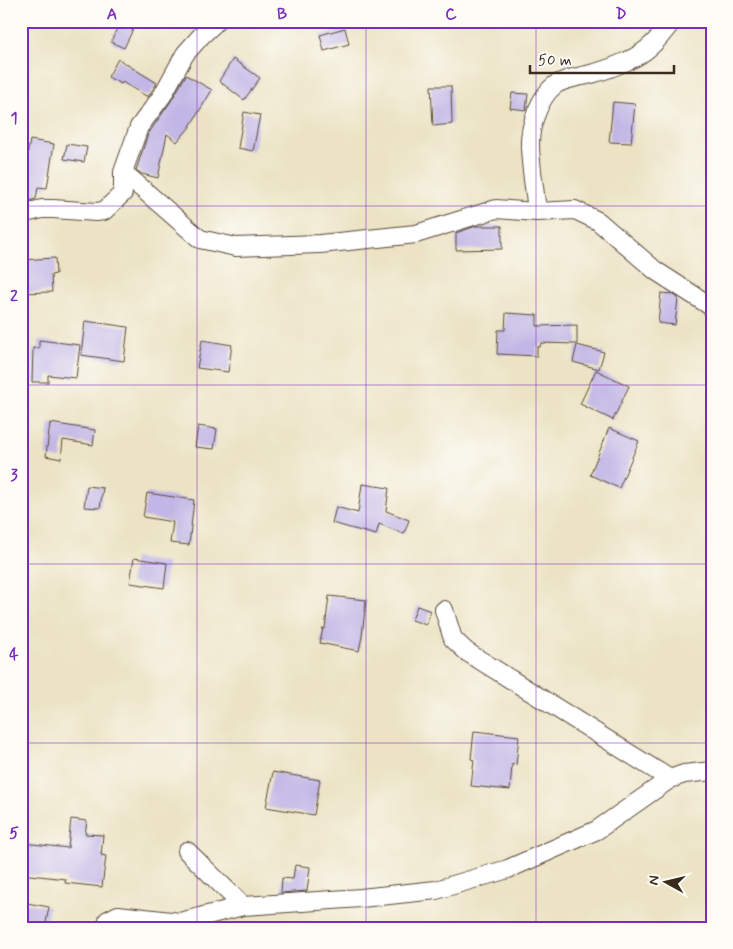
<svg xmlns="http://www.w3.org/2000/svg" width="733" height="949" font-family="Mynerve,sans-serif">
  <rect width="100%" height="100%" fill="#fdfcf7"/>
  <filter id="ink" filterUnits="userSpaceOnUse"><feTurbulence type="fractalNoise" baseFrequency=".02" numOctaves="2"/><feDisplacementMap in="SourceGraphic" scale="10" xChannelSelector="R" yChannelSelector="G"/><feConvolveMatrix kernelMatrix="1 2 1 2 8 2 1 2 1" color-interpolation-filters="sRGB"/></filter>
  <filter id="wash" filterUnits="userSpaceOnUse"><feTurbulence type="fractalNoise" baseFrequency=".0096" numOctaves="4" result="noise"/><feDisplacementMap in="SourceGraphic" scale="20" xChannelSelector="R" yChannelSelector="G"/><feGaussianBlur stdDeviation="1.12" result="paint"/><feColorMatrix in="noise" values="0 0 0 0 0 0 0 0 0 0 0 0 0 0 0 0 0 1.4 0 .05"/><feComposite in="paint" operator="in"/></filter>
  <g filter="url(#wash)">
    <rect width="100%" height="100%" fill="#ece3c4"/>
    <g id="blocks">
      <!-- building -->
      <path fill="#c1b6e5" d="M120 21H137L124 48 111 42Z
        M345 28 349 44 324 51 320 35Z
        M118 59 157 83 148 97 122 82 121 84 108 77Z
        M233 59 260 78 244 100 219 81Z
        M186 75 212 90 189 128 177 142 167 134 158 178 142 174 136 170 148 134 171 101Z
        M431 86H451L452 124 433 126Z
        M512 93 528 94 526 110 510 108Z
        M613 102 635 104 631 143 609 142Z
        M244 112 260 115 253 151 238 148Z
        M30 140 54 144 47 188 38 187 36 199 21 203V193Z
        M67 144 87 147 84 162 64 159Z
        M476 226H502V249L456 250V233Z
        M55 258 56 274 51 275 52 292 21 293V260Z
        M661 293 673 294 678 298 675 325 658 323Z
        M506 313 537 315V326L577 325V344L541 343 540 347H537V356L497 354 498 330H505Z
        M85 321 128 327 124 361 81 355Z
        M39 340 80 345 76 378 48 375V382H32L33 348H39Z
        M202 340 232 345 228 372 197 368Z
        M577 345 604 352 599 369 573 362Z
        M596 370 629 386 613 420 580 404Z
        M50 423 95 430 93 445 63 440 61 459 46 456Z
        M198 426 217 429 214 449 195 447Z
        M609 428 639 441 619 488 590 475Z
        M362 484 389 488 386 511 409 520 404 534 379 524 376 535 332 523 336 507 358 513Z
        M87 486 103 488 100 508 84 507Z
        M147 493 194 500 189 545 170 543 173 522 143 517Z
        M134 558 167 563 164 588 130 583Z
        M329 596 366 600 362 636 359 651 320 643 323 628 325 629Z
        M417 606 431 611 426 625 412 620Z
        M474 731 519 736 516 765 512 764 510 790 471 786 474 760 471 759Z
        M273 772 320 780 314 815 266 807Z
        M71 819 87 821 85 834 103 835 101 855 106 856 102 887 65 883 66 879 21 874 24 843 68 848Z
        M295 865 310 867 307 891 281 893 282 878 293 879Z
        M21 902 49 907 45 928H21Z"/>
    </g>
  </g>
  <g filter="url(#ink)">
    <use href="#blocks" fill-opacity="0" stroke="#564637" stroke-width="1"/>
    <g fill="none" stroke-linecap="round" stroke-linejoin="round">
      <!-- minor casing -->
      <g stroke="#564637" stroke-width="20">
        <path id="minor" d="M123 172 200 239 236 247 320 244 416 234 496 209 537 212 575 210 598 221 656 271 712 307
          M537 212C535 189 530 166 530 143 530 125 540 96 555 85 565 78 580 77 591 74 603 71 616 66 627 61 647 53 660 38 672 21
          M21 214 42 209H53L96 212 104 211 123 193V172L139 127 162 96 185 54 201 36 217 21
          M444 610 453 639 467 652 670 779
          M187 851 243 906
          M107 928 108 920 118 915 180 922 243 906 361 898 436 890 508 869 597 830 670 779 684 774 712 771"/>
      </g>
      <!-- minor -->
      <use href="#minor" stroke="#fff" stroke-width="18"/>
    </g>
  </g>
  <!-- grid -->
  <path fill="none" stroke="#7b2cbf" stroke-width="1" stroke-opacity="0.55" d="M197 21V928M366 21V928M536 21V928M21 206H712M21 385H712M21 564H712M21 743H712"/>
  <!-- margin -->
  <rect width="733" height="949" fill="none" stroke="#fdfcf7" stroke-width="55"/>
  <!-- north arrow -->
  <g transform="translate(666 882) rotate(278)" stroke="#fdfcf7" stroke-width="4" paint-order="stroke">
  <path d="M0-4L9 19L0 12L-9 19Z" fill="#3b2a1e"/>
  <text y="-8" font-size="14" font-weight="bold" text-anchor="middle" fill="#3b2a1e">N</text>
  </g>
  <!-- scale -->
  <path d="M530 65v8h144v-8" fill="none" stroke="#3b2a1e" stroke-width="2.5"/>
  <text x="538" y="65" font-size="15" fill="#3b2a1e" stroke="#fdfcf7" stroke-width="4" paint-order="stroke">50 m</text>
  <rect x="28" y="28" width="678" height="894" fill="none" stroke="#7b2cbf" stroke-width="2"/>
  <g font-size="16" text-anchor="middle" font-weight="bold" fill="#7b2cbf">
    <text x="112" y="19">A</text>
    <text x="282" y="19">B</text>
    <text x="451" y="19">C</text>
    <text x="621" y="19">D</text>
    <text x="14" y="123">1</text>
    <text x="14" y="301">2</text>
    <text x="14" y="480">3</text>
    <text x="14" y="659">4</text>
    <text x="14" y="838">5</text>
  </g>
</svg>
